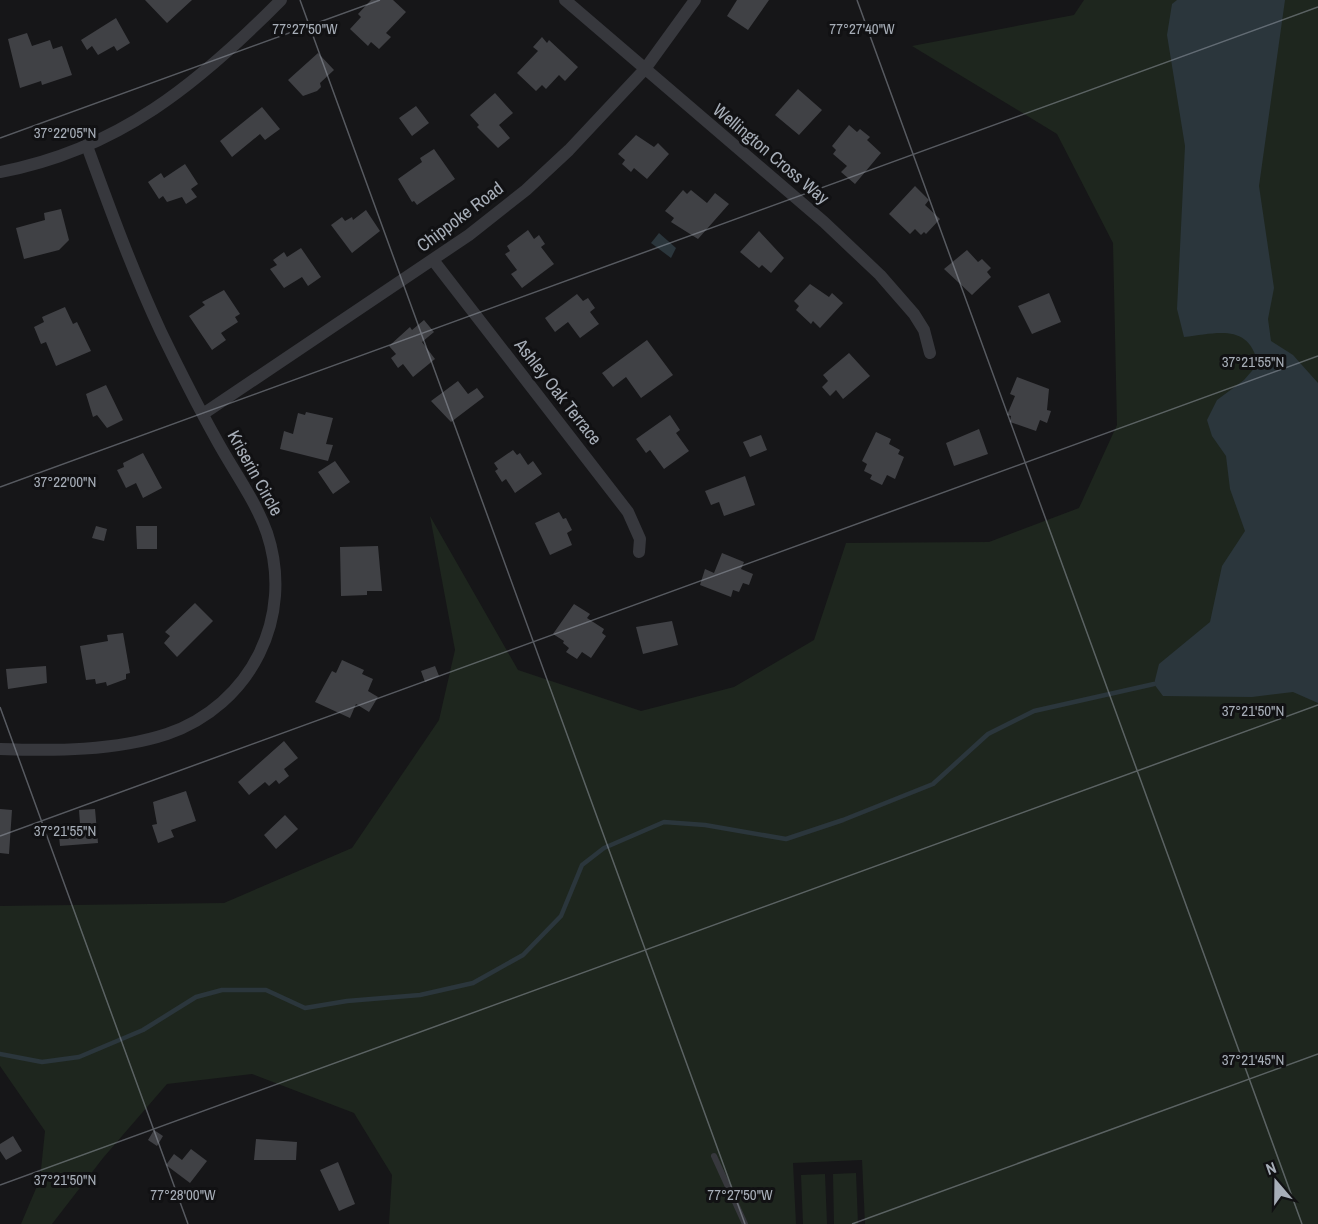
<svg xmlns="http://www.w3.org/2000/svg" width="1318" height="1224" font-family="'Archivo Narrow',sans-serif">
  <rect width="100%" height="100%" fill="#161618"/>
  <!-- green -->
  <path fill="#1e261e" d="M1084 0H1318V1224H865L862 1160 793 1163 796 1224H389L392 1175 354 1113 252 1074 167 1084 103 1158 52 1224H21L40 1179 45 1131 0 1066V906L224 903 352 848 439 720 455 650 430 516 518 670 641 711 734 687 814 640 846 543 989 542 1079 508 1117 425 1113 243 1057 134 912 46 1074 15Z
    M856 1173 858 1224H834L833 1174Z
    M825 1174 827 1224H803L801 1175Z"/>
  <!-- water -->
  <path fill="#2b363c" d="M1177 0H1285L1259 186 1274 288 1268 319 1271 341 1293 355 1318 383V703L1293 692 1252 697 1163 696 1154 684 1159 664 1210 622 1222 566 1245 531 1230 489 1226 456 1212 436 1207 420 1217 400 1244 380 1258 364C1249 323 1218 333 1184 337L1177 309 1185 146 1167 35 1172 4Z
    M659 233 676 248 671 258 651 243Z"/>
  <g fill="none" stroke-linecap="round" stroke-linejoin="round">
    <!-- stream -->
    <path stroke="#2b363c" stroke-width="4.5" d="M0 1054 42 1062 79 1057 143 1030 196 997 222 990H266L305 1008 347 1001 420 995 473 983 523 955 561 916 582 865 604 848 664 822 705 825 786 839 843 820 933 784 988 734 1034 711 1154 684"/>
  </g>
  <!-- building -->
  <path fill="#404145" d="M145 0H192L167 23Z
    M371 0H393L406 12 386 33 391 37 379 49 371 42 368 46 350 29 361 17 358 14Z
    M737 0H769L748 30 727 16Z
    M116 18 130 43 117 51 114 46 98 55 92 46 87 50 81 40Z
    M27 33 32 46 50 40 53 49 62 46 72 75 42 85 41 81 20 88 8 39Z
    M542 37 547 43 549 40 578 67 565 81 559 75 546 89 542 85 536 91 517 73 538 51 533 47Z
    M318 53 334 70 320 83 321 87 317 91 303 96 288 80Z
    M798 89 822 110 799 135 775 115Z
    M495 93 513 113 499 125 510 138 498 148 477 127 479 125 470 115Z
    M416 106 429 123 412 136 399 118Z
    M262 107 280 129 265 140 260 134 232 157 220 141Z
    M849 125 857 132 860 129 870 137 867 140 881 153 855 184 841 172 847 166 833 154 836 150 832 146Z
    M636 135 654 147 658 143 669 154 647 179 634 168 631 172 622 164 625 160 618 154Z
    M434 149 455 179 417 205 414 201 412 202 398 179 422 162 420 158Z
    M185 164 198 184 191 189 197 197 186 204 182 197 167 202 163 196 159 199 148 182 161 173 164 178Z
    M915 186 929 200 925 205 940 219 926 234 924 232 921 235 915 229 910 234 889 214Z
    M683 190 687 194 691 190 707 203 715 193 729 204 698 239 671 222 674 218 665 211Z
    M61 209 69 240 59 250 24 259 16 228 45 220 44 213Z
    M366 210 380 231 352 253 331 225 342 217 345 221 352 217 353 220Z
    M528 230 534 239 539 235 545 244 541 247 554 264 522 288 511 274 517 270 505 254 510 251 507 246Z
    M759 231 784 258 771 273 762 265 759 268 740 252Z
    M301 248 321 277 308 286 302 277 284 288 270 269 277 265 273 260 284 252 287 257Z
    M967 250 978 262 982 259 991 268 987 272 991 277 972 295 944 269Z
    M810 284 829 297 832 293 843 303 820 328 813 321 811 324 796 310 799 306 794 301Z
    M224 290 240 314 235 317 238 322 221 333 226 340 212 350 189 316 205 305 202 302Z
    M1049 293 1061 322 1032 334 1018 306Z
    M577 294 583 301 588 298 595 308 590 312 599 324 580 338 568 322 555 332 545 318Z
    M65 307 73 324 77 322 91 351 56 366 46 342 41 344 34 327 44 322 42 317Z
    M424 320 434 332 422 342 435 359 413 377 403 364 398 368 391 358 396 354 389 346 410 327 412 330Z
    M647 340 673 375 641 398 626 377 613 387 602 373Z
    M849 353 870 376 843 399 836 390 830 396 822 387 828 381 823 375Z
    M1017 377 1049 389 1047 410 1051 411 1047 423 1040 420 1036 431 1010 422 1011 416 1007 415 1015 396 1010 394Z
    M458 381 468 394 477 388 484 397 451 422 431 401Z
    M106 385 123 420 107 428 97 415 93 417 86 394Z
    M306 412 333 418 326 444 333 445 328 461 280 449 284 431 293 434 298 413 305 415Z
    M670 415 680 430 676 433 689 451 664 469 650 450 646 453 636 439Z
    M979 429 988 454 954 466 946 443Z
    M876 432 891 439 889 444 900 450 898 454 904 457 895 479 887 475 882 485 870 479 872 475 864 471 867 464 862 461Z
    M761 435 767 450 750 457 743 442Z
    M513 450 517 455 520 453 528 465 533 461 542 474 515 493 506 479 502 482 495 471 498 469 494 463Z
    M143 453 162 488 143 498 136 483 126 488 117 470 124 467 123 463Z
    M335 461 350 482 333 494 318 472Z
    M745 476 755 505 724 516 719 502 711 505 705 491Z
    M559 512 563 519 566 518 572 530 567 533 572 545 550 555 535 523Z
    M96 526 107 529 104 541 92 538Z
    M136 526H157V549H137Z
    M378 546 382 591H367V595L341 596 340 547Z
    M722 553 744 562 741 569 753 574 749 585 743 583 739 592 733 590 731 597 700 585 705 569 714 573Z
    M195 603 213 621 177 657 164 643 170 636 165 632Z
    M574 604 590 614 587 618 604 629 602 633 606 636 591 658 582 652 577 659 566 652 569 648 563 643 564 641 553 634Z
    M672 621 678 645 643 654 636 627Z
    M123 633 130 673 126 674V679L107 686 106 682 96 684 95 679 86 680 80 646 108 641 107 635Z
    M342 660 364 670 362 674 373 679 368 691 378 697 369 712 356 704 350 718 315 702 332 671 336 673Z
    M46 666 47 683 8 689 6 669Z
    M435 666 439 676 425 682 421 671Z
    M284 741 298 758 284 769 289 776 279 784 276 780 269 786 265 782 249 795 238 782Z
    M186 791 196 821 171 830 174 837 158 843 152 825 157 824 153 802Z
    M0 809 12 810 9 854 0 853Z
    M95 809 98 843 60 846 58 826 80 824 79 810Z
    M285 815 298 829 276 849 264 835Z
    M154 1130 163 1136 157 1146 148 1140Z
    M13 1136 22 1151 6 1160 0 1151V1144Z
    M256 1139 297 1142 296 1160H254Z
    M191 1149 207 1161 190 1183 166 1165 174 1154 182 1160Z
    M338 1162 355 1204 339 1211 320 1170Z"/>
  <g fill="none" stroke-linecap="round" stroke-linejoin="round">
    <!-- lane -->
    <path stroke="#37383d" stroke-width="6" d="M714 1156 745 1224"/>
    <!-- street -->
    <path stroke="#37383d" stroke-width="12" d="M565 0 824 222 880 275 914 314 924 330 930 353
      M0 172C118 150 199 83 281 0
      M433 260 628 512 640 539 639 552
      M203 414 469 235 526 190 569 150 645 69 695 0
      M0 749C54 751 115 751 167 734 251 705 295 617 267 533 255 499 232 469 215 437 196 403 178 367 161 332 133 272 110 209 87 146"/>
  </g>
  <!-- ticks -->
  <path fill="none" stroke="#a7aeb8" stroke-width="1.5" stroke-opacity="0.45" d="M300 0 745 1224M857 0 1302 1224M0 138 380 0M0 487 1318 7M0 707 188 1224M0 836 1318 356M0 1185 1318 705M852 1224 1318 1054"/>
  <g text-anchor="middle" stroke-width="6" stroke-linejoin="round" paint-order="stroke">
    <!-- street labels -->
    <g font-size="18" fill="#a7aeb8" stroke="#111113">
      <text transform="translate(771 154) rotate(40)" y="6">Wellington Cross Way</text>
      <text transform="translate(460 217) rotate(-37)" y="6">Chippoke Road</text>
      <text transform="translate(558 392) rotate(52)" y="6">Ashley Oak Terrace</text>
      <text transform="translate(255 473) rotate(61)" y="6">Kriserin Circle</text>
    </g>
  </g>
  <g font-size="15" text-anchor="middle" fill="#a7aeb8" stroke="#111113" stroke-width="6" stroke-linejoin="round" paint-order="stroke">
    <text x="305" y="34">77°27'50"W</text>
    <text x="862" y="34">77°27'40"W</text>
    <text x="65" y="138">37°22'05"N</text>
    <text x="1253" y="367">37°21'55"N</text>
    <text x="65" y="487">37°22'00"N</text>
    <text x="1253" y="716">37°21'50"N</text>
    <text x="65" y="836">37°21'55"N</text>
    <text x="1253" y="1065">37°21'45"N</text>
    <text x="65" y="1185">37°21'50"N</text>
    <text x="183" y="1200">77°28'00"W</text>
    <text x="740" y="1200">77°27'50"W</text>
  </g>
  <!-- north arrow -->
  <g transform="translate(1276 1182) rotate(340)" stroke="#111113" stroke-width="4.5" paint-order="stroke">
  <path d="M0-4.5L10 22L0 15L-10 22Z" fill="#a7aeb8"/>
  <text y="-9" font-size="16" font-weight="bold" text-anchor="middle" fill="#a7aeb8">N</text>
  </g>
</svg>
